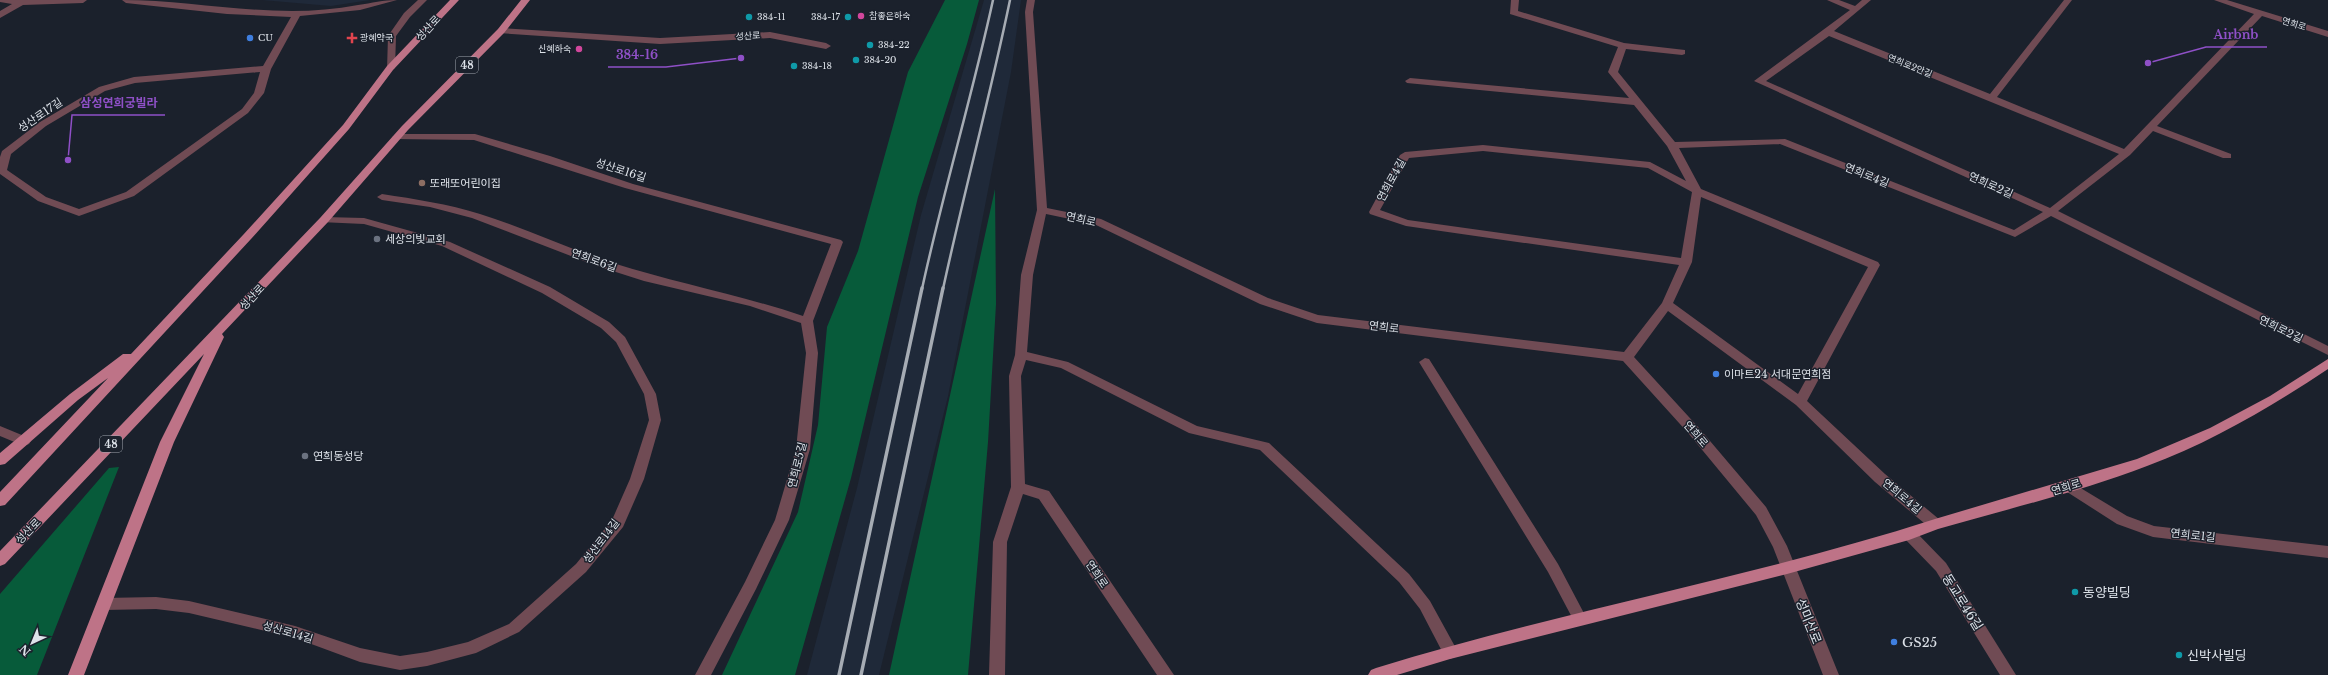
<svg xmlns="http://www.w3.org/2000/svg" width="2328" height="675" font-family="'Libre Baskerville','Noto Sans KR',serif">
  <rect width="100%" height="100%" fill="#1b212c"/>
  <!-- built -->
  <path fill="#1f2939" d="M262 0H370L331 6Z
    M984 0H1021L1011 72 948 396 879 675H807L857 488 921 215Z"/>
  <!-- forest -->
  <path fill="#075b3a" d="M945 0H979L967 44 918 197 851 478 795 675H722L798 512 818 425 827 327 858 251 908 72Z
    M995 189 996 304 988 442 968 675H889Z
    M119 467 37 675H0V594L109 468Z"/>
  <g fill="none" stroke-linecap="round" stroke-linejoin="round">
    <!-- minor -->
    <path fill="#704b54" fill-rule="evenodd" d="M0 0H87L83 3 23 5 0 18V11L12 4 0 2Z
      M122 0C179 0 235 11 292 11 314 11 336 9 358 5 372 3 383 0 397 0L360 10 300 16 271 69 264 93 248 113 134 196 79 216 38 201 0 174V157L2 151 40 122 99 87 134 77 263 66 291 17 227 14 126 3ZM260 72 254 93 242 109 126 192 79 209 46 197 7 170 11 154 46 126 105 91 135 83Z
      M418 0H427L410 17 396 36 395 68 390 71 387 70 388 36 404 13Z
      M1027 0H1035L1033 12 1047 208 1101 219 1268 298 1318 315 1624 352 1662 303 1679 265 1406 226 1370 214 1369 212 1400 155 1405 152 1483 145 1650 162 1686 181 1667 146 1634 105 1407 83 1405 81 1410 78 1629 98 1608 72 1618 47 1510 14 1511 0H1519L1518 11 1624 43 1685 50V54L1682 55 1626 49 1618 72 1675 142 1785 139 2014 230 2043 212 1754 81 1850 10 1827 0H1839L1855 6 1862 0H1871L1834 31 1990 94 2064 0H2072L1997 97 2124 149 2254 14 2214 0H2227L2328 31V37L2262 16 2157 126 2231 154V158H2223L2153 131 2130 155 2058 211 2328 346V355L2051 216 2015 237 1780 144 1679 148 1701 189 1878 262 1880 265 1807 401 1885 474 1940 520 1942 524 1940 528 1935 529 1930 528 1875 482 1796 405 1668 311 1634 357 1699 428 1766 507 1787 546 1839 675H1823L1773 547 1756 515 1689 434 1623 361 1317 323 1260 304 1094 224 1046 214 1033 275 1027 352 1068 362 1197 426 1269 443 1409 574 1430 601 1458 652 1455 657 1450 659 1445 657 1420 609 1399 582 1260 450 1189 433 1061 368 1026 360 1021 376 1025 484 1049 491 1174 675H1157L1039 499 1023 494 1007 542 1005 675H989L993 542 1011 487 1009 376 1015 355 1021 275 1037 210 1025 12ZM1829 36 2119 154 2050 208 1766 81ZM1483 151 1648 168 1692 192 1681 258 1408 220 1380 210 1409 158ZM1701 197 1868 267 1798 394 1673 303 1692 262Z
      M501 28 660 38 770 32 826 43 831 46 826 49 770 38 660 44 498 33V29Z
      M397 134H475L550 156 633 184 841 240 843 242 813 321 818 353 810 449 789 520 756 589 711 675H695L745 582 775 520 796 449 806 353 801 323 750 306 644 281 597 266 472 218 430 207 382 200 377 197 382 194C415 199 448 204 480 214 525 228 568 249 613 263 676 283 741 295 803 316L831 244 625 188 474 140 393 139 392 137Z
      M324 217 364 218 450 242 550 287 609 322 625 337 656 394 661 420 644 479 623 527 586 572 519 632 476 653 427 666 400 670 360 662 295 638 189 613 156 609 104 610 99 608 97 604 99 600 104 598 156 597 189 601 295 626 360 648 400 656 427 652 468 642 509 624 576 564 612 520 630 479 649 420 644 394 616 342 601 328 542 293 442 246 364 224 320 222 319 220Z
      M1425 358 1429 359 1558 564 1587 619 1585 623 1580 625 1575 623 1548 572 1419 362Z
      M0 426 29 438 31 441 29 444 24 446 0 436Z
      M2069 481 2127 516 2154 526 2328 546V558L2153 537 2117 524 2064 490 2062 486 2064 482Z
      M1909 528 1914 530 1946 563 2016 675H2000L1936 571 1904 538 1902 534 1904 530Z"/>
    <!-- major -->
    <path fill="#be7387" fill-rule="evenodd" d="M450 0H459L393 70 349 129 251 239 5 505 0 506V492L108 378 78 400 5 464 0 465V453L70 394 123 354H131L243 235 343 125 387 66Z
      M521 0H530L504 33 408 130 328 222 222 334 224 337 174 442 84 675H68L160 442 204 354 5 564 0 566V551L320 218 402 126 498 29Z
      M2328 359V369C2271 407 2212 442 2147 466 2080 492 2007 509 1938 529L1909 540 1787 574 1450 659 1397 675H1368L1371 670 1376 668C1560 611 1752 578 1935 519L2137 459 2210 428 2270 396Z"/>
    <!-- rail-far1 -->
    <path stroke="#a6acb4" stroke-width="2.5" d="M922 289C943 192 972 97 993 0
      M943 289C964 192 990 97 1010 0"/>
    <!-- rail -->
    <path stroke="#a6acb4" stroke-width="3.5" d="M839 675 922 288
      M861 675 943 288"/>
  </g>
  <!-- markers -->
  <g fill="#d1479c" stroke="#1b212c" stroke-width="1.5">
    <circle cx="861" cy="16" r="4"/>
    <circle cx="579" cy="49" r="4"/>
  </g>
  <g fill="#0f9aa8" stroke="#1b212c" stroke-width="1.5">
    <circle cx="749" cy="17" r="4"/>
    <circle cx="848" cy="17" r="4"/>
    <circle cx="870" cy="45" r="4"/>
    <circle cx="856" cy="60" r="4"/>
    <circle cx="794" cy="66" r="4"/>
    <circle cx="2075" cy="592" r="4"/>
    <circle cx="2179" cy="655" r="4"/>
  </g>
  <g fill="#3f7fe0" stroke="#1b212c" stroke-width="1.5">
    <circle cx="250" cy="38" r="4"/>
    <circle cx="1716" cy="374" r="4"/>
    <circle cx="1894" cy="642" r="4"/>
  </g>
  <path fill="#e0444e" stroke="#1b212c" stroke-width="1.5" d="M350 32h4v4h4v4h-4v4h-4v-4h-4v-4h4z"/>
  <circle fill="#8d6e63" stroke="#1b212c" stroke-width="1.5" cx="422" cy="183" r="4"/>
  <g fill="#6b7280" stroke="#1b212c" stroke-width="1.5">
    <circle cx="377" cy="239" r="4"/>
    <circle cx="305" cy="456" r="4"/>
  </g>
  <g text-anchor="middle" stroke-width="3" stroke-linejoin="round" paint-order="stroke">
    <!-- far-poi labels -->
    <g font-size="9" fill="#dde2e9" stroke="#1b212c" text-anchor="start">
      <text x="869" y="19">참좋은하숙</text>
      <text x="757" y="20">384-11</text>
      <text x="840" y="20" text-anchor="end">384-17</text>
      <text x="258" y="41">CU</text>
      <text x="360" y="41">광혜약국</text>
      <text x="878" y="48">384-22</text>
      <text x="571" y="52" text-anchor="end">신혜하숙</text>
      <text x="864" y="63">384-20</text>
      <text x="802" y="69">384-18</text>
    </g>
    <!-- far-street labels -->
    <g font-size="9" fill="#dde2e9" stroke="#1b212c">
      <text transform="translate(2294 24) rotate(17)" y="3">연희로</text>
      <text transform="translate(748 36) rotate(-3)" y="3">성산로</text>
      <text transform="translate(1910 66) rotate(22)" y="3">연희로2안길</text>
    </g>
    <!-- shield labels -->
    <g fill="#1b212c" stroke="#a3a8b0" stroke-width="1">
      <rect x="456" y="57" width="22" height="16" rx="3"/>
      <rect x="100" y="436" width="22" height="16" rx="3"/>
    </g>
    <g font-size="10" font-weight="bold" fill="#dde2e9">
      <text x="467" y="69">48</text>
      <text x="111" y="448">48</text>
    </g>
    <!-- street labels -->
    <g font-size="11" fill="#dde2e9" stroke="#1b212c">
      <text transform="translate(428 28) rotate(-47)" y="4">성산로</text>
      <text transform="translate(40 115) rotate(-34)" y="4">성산로17길</text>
      <text transform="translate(621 170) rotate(18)" y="4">성산로16길</text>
      <text transform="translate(1867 175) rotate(22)" y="4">연희로4길</text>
      <text transform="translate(1391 180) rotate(-61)" y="4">연희로4길</text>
      <text transform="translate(1991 185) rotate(24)" y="4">연희로2길</text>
      <text transform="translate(1081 219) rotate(13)" y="4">연희로</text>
      <text transform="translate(594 260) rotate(20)" y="4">연희로6길</text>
      <text transform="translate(252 297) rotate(-47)" y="4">성산로</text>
      <text transform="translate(1384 327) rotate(7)" y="4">연희로</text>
      <text transform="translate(2281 329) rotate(26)" y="4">연희로2길</text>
      <text transform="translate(1696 434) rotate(49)" y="4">연희로</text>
      <text transform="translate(797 465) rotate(-76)" y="4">연희로5길</text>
      <text transform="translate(2066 487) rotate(-17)" y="4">연희로</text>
      <text transform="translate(1902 496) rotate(40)" y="4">연희로4길</text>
      <text transform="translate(28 531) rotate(-46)" y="4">성산로</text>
      <text transform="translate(2193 535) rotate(6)" y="4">연희로1길</text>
      <text transform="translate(601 541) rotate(-53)" y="4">성산로14길</text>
      <text transform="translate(1097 574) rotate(56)" y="4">연희로</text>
      <text transform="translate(288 632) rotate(16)" y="4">성산로14길</text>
    </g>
    <!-- poi labels -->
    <g font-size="11" fill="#dde2e9" stroke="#1b212c" text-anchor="start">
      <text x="430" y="187">또래또어린이집</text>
      <text x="385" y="243">세상의빛교회</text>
      <text x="1724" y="378">이마트24 서대문연희점</text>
      <text x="313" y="460">연희동성당</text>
    </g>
    <!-- near-poi labels -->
    <g font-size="13" fill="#dde2e9" stroke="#1b212c" text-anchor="start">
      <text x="2083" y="597">동양빌딩</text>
      <text x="1902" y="647">GS25</text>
      <text x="2187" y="660">신박사빌딩</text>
    </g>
    <!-- near-street labels -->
    <g font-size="13" fill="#dde2e9" stroke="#1b212c">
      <text transform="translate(1963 602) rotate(58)" y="5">동교로46길</text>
      <text transform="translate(1809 621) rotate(68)" y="5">성미산로</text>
    </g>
  </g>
  <!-- callouts -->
  <path fill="none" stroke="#8f50c7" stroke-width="1.5" d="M2148 63L2206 47H2267M741 58L666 67H608M68 160L72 115H165"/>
  <g fill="#8f50c7" stroke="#1b212c" stroke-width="1.5">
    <circle cx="2148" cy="63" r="4"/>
    <circle cx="741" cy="58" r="4"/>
    <circle cx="68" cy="160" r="4"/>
  </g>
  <g font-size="12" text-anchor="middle" font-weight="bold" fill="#8f50c7" stroke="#1b212c" stroke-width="3" stroke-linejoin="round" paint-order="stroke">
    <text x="2236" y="39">Airbnb</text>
    <text x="637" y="59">384-16</text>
    <text x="119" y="107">삼성연희궁빌라</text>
  </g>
  <!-- north arrow -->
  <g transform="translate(32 643) rotate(224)" stroke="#1b212c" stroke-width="3" paint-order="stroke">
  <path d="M0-3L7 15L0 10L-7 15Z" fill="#dde2e9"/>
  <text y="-6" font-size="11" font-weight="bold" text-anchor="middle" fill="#dde2e9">N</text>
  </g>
</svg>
